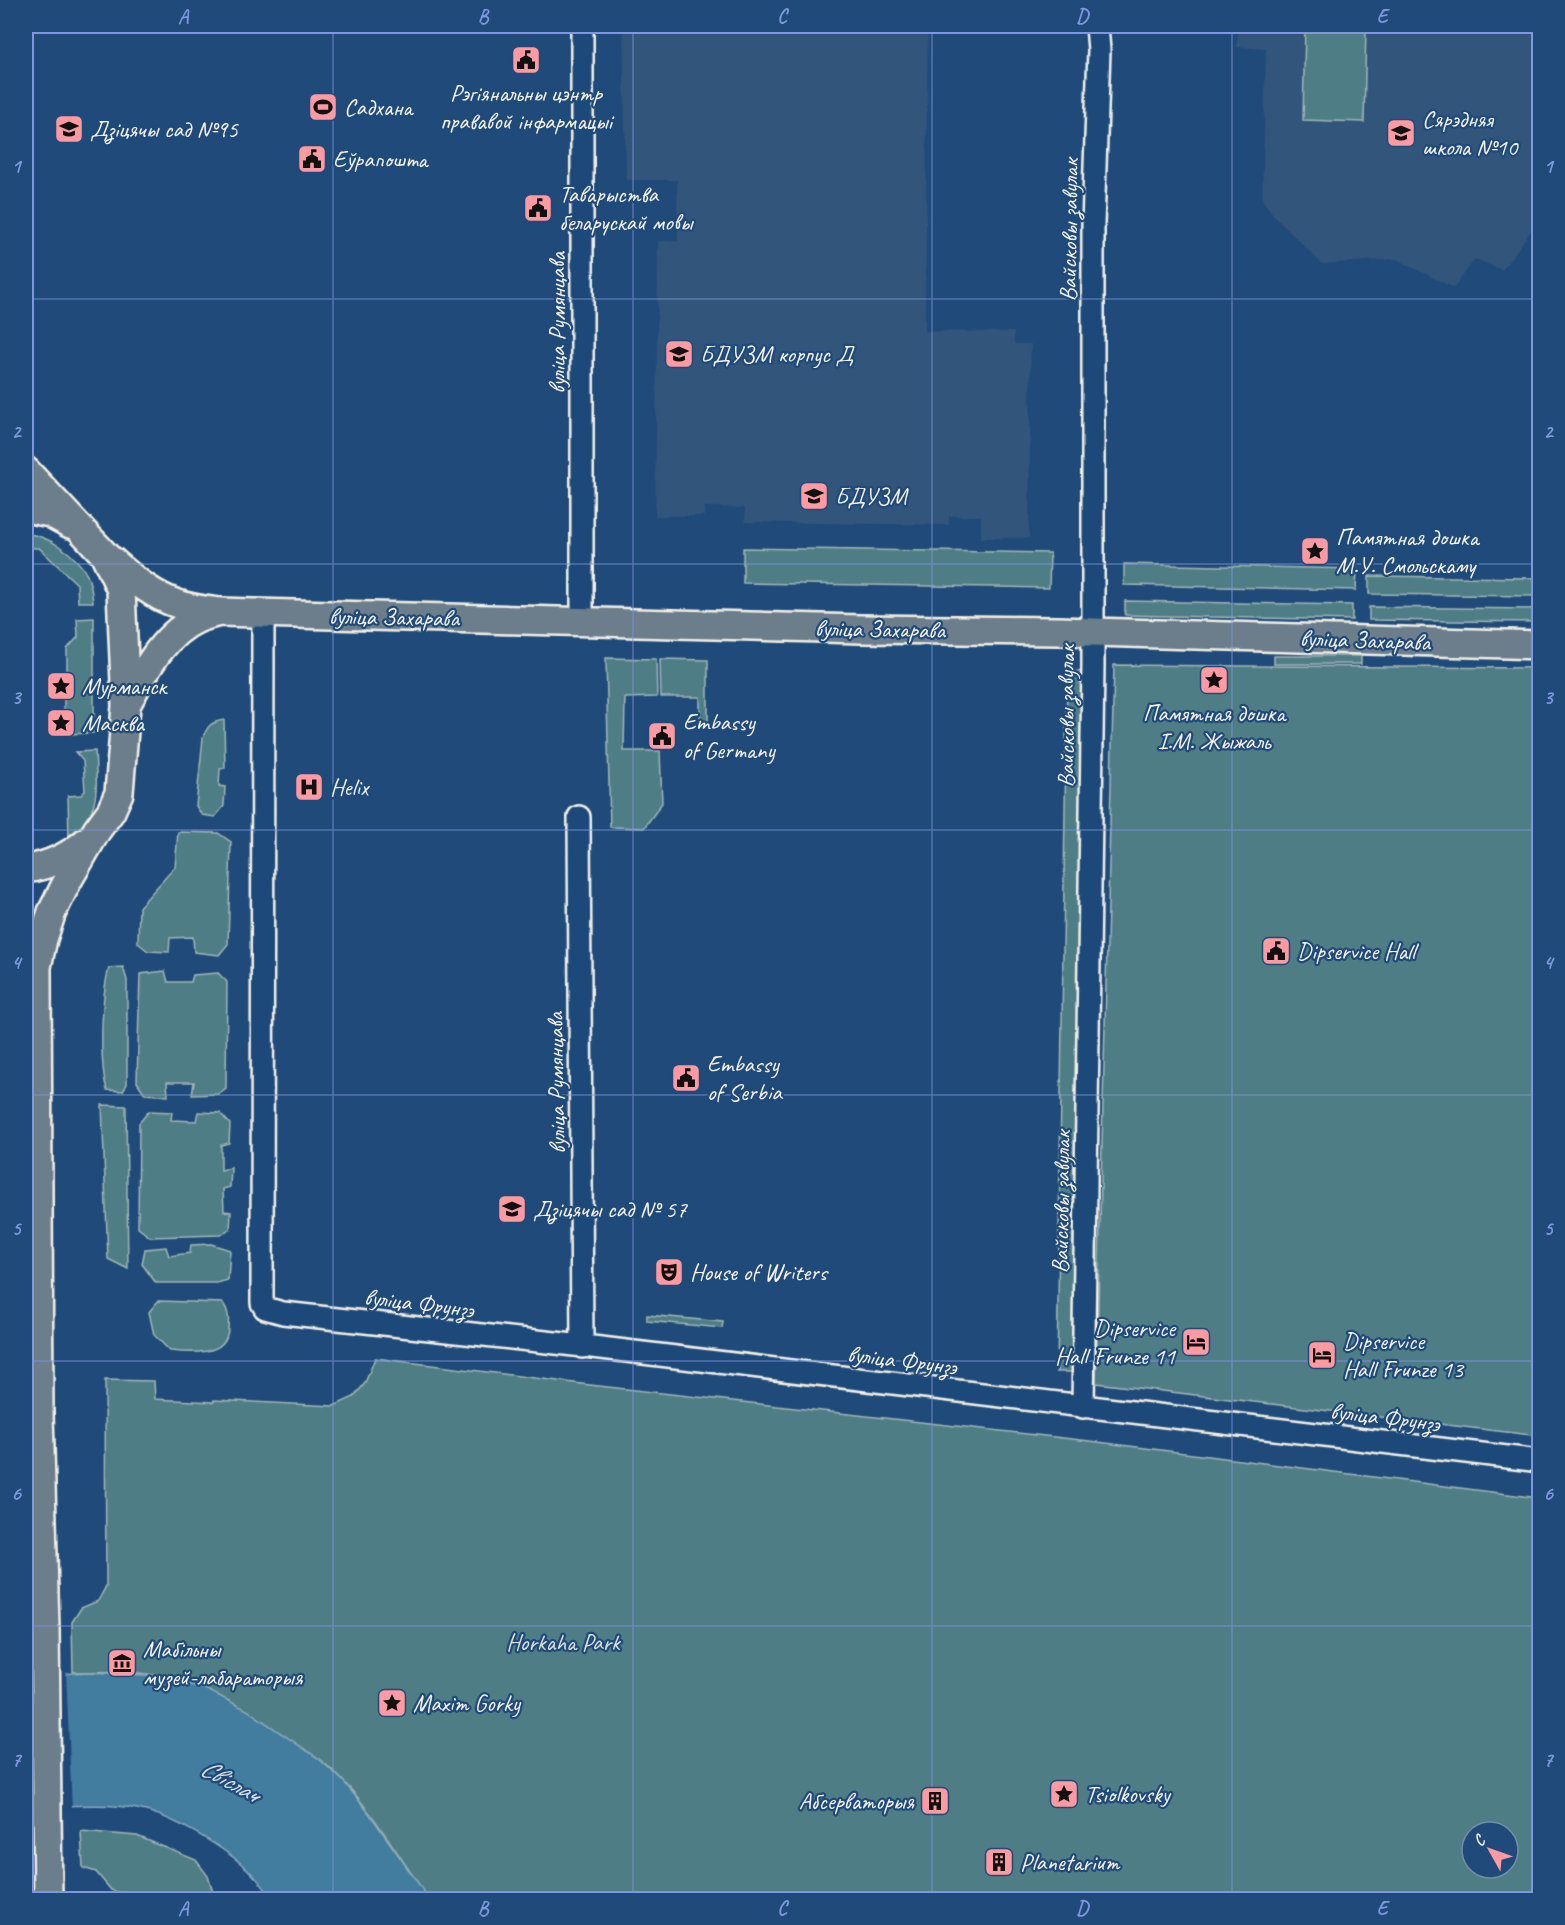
<svg xmlns="http://www.w3.org/2000/svg" width="1565" height="1925" font-family="Caveat,sans-serif">
  <rect width="100%" height="100%" fill="#1f4a7a"/>
  <filter id="ink" filterUnits="userSpaceOnUse"><feTurbulence type="fractalNoise" baseFrequency=".0167" numOctaves="2"/><feDisplacementMap in="SourceGraphic" scale="12" xChannelSelector="R" yChannelSelector="G"/><feConvolveMatrix kernelMatrix="1 2 1 2 8 2 1 2 1" color-interpolation-filters="sRGB"/></filter>
  <g filter="url(#ink)">
    <!-- built -->
    <path fill="#32547c" d="M623 26H928L925 331 1014 332V344H1031L1029 538H981V516H949V525L745 522V508L704 507V516H655L658 241H678L677 180H626Z
      M1238 26H1539V231H1531L1502 270 1475 259 1454 288 1396 259 1322 264 1274 216 1262 199 1266 49 1237 47Z"/>
    <!-- green -->
    <path fill="#507d86" stroke="#a2b7b7" stroke-width="1.5" fill-rule="evenodd" d="M1305 26H1366L1364 122 1303 120Z
      M26 534C48 535 76 554 87 575 91 583 92 592 93 602H78L77 584 39 548H26Z
      M743 548 1050 553 1049 588 743 583Z
      M1124 564 1357 569 1356 590 1124 585Z
      M1369 576 1539 578V596L1369 594Z
      M1125 601 1352 605V620L1125 615Z
      M1369 607 1539 609V622L1369 620Z
      M94 618V733L68 734 67 728H64V681L67 680V649L78 637 77 619Z
      M1274 656H1361V664H1274Z
      M606 658 656 659 657 697 625 698 624 751H660L662 803 644 828 610 827Z
      M660 659 708 660V724H700V697H661Z
      M1114 665 1539 668V1436L1096 1383Z
      M1067 671 1090 672 1079 1372H1057Z
      M224 720 225 768 220 769 219 786 225 787 224 806 215 817 202 815 196 806 203 738C207 726 211 722 224 720Z
      M95 751C97 792 101 811 69 841L68 796 81 795 85 791 83 761 75 752Z
      M178 832 218 833 231 842 228 944 219 955 194 952 193 937 170 938 169 952 148 951 138 943 139 907 175 867Z
      M123 967 127 980V1084L123 1091 107 1090C99 1062 101 997 109 968Z
      M165 971 168 982H191L193 975 218 973 227 982 226 1088 218 1094 192 1095 194 1082H167L168 1096 145 1094 137 1082 140 974Z
      M102 1105 126 1106 128 1269 108 1259Z
      M149 1111 172 1112 171 1120 196 1121 198 1112 220 1113 230 1124 229 1143 221 1145V1170L231 1168 230 1187 223 1189 224 1211 231 1212 230 1229 221 1235 150 1237 138 1228 139 1123Z
      M211 1244 230 1250 228 1280 217 1283H156L142 1264 145 1249 166 1247 169 1256 190 1253 191 1245Z
      M158 1301 223 1303C229 1312 229 1318 228 1329 227 1357 189 1353 170 1351L154 1335 149 1312Z
      M647 1315 723 1322 722 1328 647 1321Z
      M375 1358 590 1385 1090 1441 1539 1498V1899H429C402 1862 375 1814 343 1781 327 1763 306 1750 286 1737 248 1711 210 1687 164 1677 135 1670 103 1672 73 1672L72 1622 81 1608 98 1601 106 1586 105 1380 154 1381 155 1399 214 1402V1400L334 1406 354 1397 365 1383ZM1472 1832H1508V1868H1472Z
      M81 1831 137 1836 196 1860 208 1876 213 1892 211 1899H139L111 1890 96 1872 83 1868Z"/>
    <!-- water -->
    <path fill="#437b9e" stroke="#8aaabc" stroke-width="1.5" d="M87 1672 162 1676 207 1690 247 1710 319 1759 343 1781 369 1813 429 1899H273C267 1892 262 1884 256 1878 232 1851 172 1815 137 1809 101 1802 62 1807 26 1808V1677Z"/>
    <!-- pier -->
    <path fill="#1f4a7a" d="M66 1671 72 1810 26 1811V1674Z"/>
    <g fill="none" stroke-linecap="round" stroke-linejoin="round">
      <!-- minor casing -->
      <g stroke="#f4f1e8" stroke-width="26">
        <path id="minor" d="M582 26V621
          M263 614 262 1303 265 1308 283 1313 601 1348 1540 1461
          M579 817 582 1347
          M1083 1407 1093 665V225L1099 50 1097 26"/>
      </g>
      <!-- major casing -->
      <g stroke="#f4f1e8" stroke-width="32">
        <path id="major" d="M26 471 105 555 121 590 126 706 119 793 111 811 97 830 68 880 52 912 43 939 37 967 39 1413 45 1627 48 1900
          M26 508 50 513 70 524
          M111 560C131 577 152 596 178 604 191 609 206 610 220 612L861 629 1059 631 1540 645
          M126 705C144 673 162 635 197 619 204 616 212 614 220 612
          M26 869C49 866 71 855 88 840"/>
      </g>
      <!-- minor -->
      <use href="#minor" stroke="#1f4a7a" stroke-width="21"/>
      <!-- major -->
      <use href="#major" stroke="#6c7d8b" stroke-width="27"/>
    </g>
  </g>
  <!-- grid -->
  <path fill="none" stroke="#7e97df" stroke-width="1.5" stroke-opacity="0.55" d="M333 26V1900M633 26V1900M932 26V1900M1232 26V1900M26 299H1540M26 564H1540M26 830H1540M26 1095H1540M26 1361H1540M26 1626H1540"/>
  <!-- icons -->
  <defs>
    <g id="civic-square" transform="scale(1.5)"><rect x="-9" y="-9" width="18" height="18" rx="4" fill="#ff9aa2" stroke="#1f4a7a"/><path d="M-.6-6.5H3V-4.5H.6V-3L4-1V1h2V6H-6V1h2V-1L-.6-3ZM-1.2 2.5V6h2.4V2.5Z" fill="#111"/></g>
    <g id="stadium-square" transform="scale(1.5)"><rect x="-9" y="-9" width="18" height="18" rx="4" fill="#ff9aa2" stroke="#1f4a7a"/><path d="M0-5a6.5 5 0 1 0 0 10a6.5 5 0 1 0 0-10ZM-3.5-1.8h7v3.6h-7Z" fill="#111"/></g>
    <g id="school-square" transform="scale(1.5)"><rect x="-9" y="-9" width="18" height="18" rx="4" fill="#ff9aa2" stroke="#1f4a7a"/><path d="M0-5L7-2L0 1L-7-2ZM-4 1L0 2.5L4 1V4Q0 6-4 4Z" fill="#111"/></g>
    <g id="university-square" transform="scale(1.5)"><rect x="-9" y="-9" width="18" height="18" rx="4" fill="#ff9aa2" stroke="#1f4a7a"/><path d="M0-5L7-2L0 1L-7-2ZM-4 1L0 2.5L4 1V4Q0 6-4 4Z" fill="#111"/></g>
    <g id="sight-square" transform="scale(1.5)"><rect x="-9" y="-9" width="18" height="18" rx="4" fill="#ff9aa2" stroke="#1f4a7a"/><path d="M0-6L1.8-2.2L6-1.7L2.9 1.2L3.7 5.4L0 3.3L-3.7 5.4L-2.9 1.2L-6-1.7L-1.8-2.2Z" fill="#111"/></g>
    <g id="hospital-square" transform="scale(1.5)"><rect x="-9" y="-9" width="18" height="18" rx="4" fill="#ff9aa2" stroke="#1f4a7a"/><path d="M-5-5h3v3.5h4V-5h3V5h-3V1.5h-4V5h-3Z" fill="#111"/></g>
    <g id="theatre-square" transform="scale(1.5)"><rect x="-9" y="-9" width="18" height="18" rx="4" fill="#ff9aa2" stroke="#1f4a7a"/><path d="M-5-5.5Q0-4 5-5.5V0Q5 5 0 6Q-5 5-5 0ZM-3.3-2.5H-1v1.5H-3.3ZM1-2.5H3.3v1.5H1ZM-2.8 1Q0 5.5 2.8 1Z" fill="#111"/></g>
    <g id="hotel-square" transform="scale(1.5)"><rect x="-9" y="-9" width="18" height="18" rx="4" fill="#ff9aa2" stroke="#1f4a7a"/><path d="M-6-4.5h1.5V1H6V5H4.5V3h-9V5H-6ZM-4 0a1.8 1.8 0 1 1 3.6 0ZM.5 0V-2.5h3Q6-2.5 6 0Z" fill="#111"/></g>
    <g id="museum-square" transform="scale(1.5)"><rect x="-9" y="-9" width="18" height="18" rx="4" fill="#ff9aa2" stroke="#1f4a7a"/><path d="M0-6L6-3V-2H-6V-3ZM-5-1h2V3h-2ZM-1-1h2V3h-2ZM3-1h2V3H3ZM-6 4H6V6H-6Z" fill="#111"/></g>
    <g id="building-square" transform="scale(1.5)"><rect x="-9" y="-9" width="18" height="18" rx="4" fill="#ff9aa2" stroke="#1f4a7a"/><path d="M-4-6H4V6H1V3H-1V6H-4ZM-2.5-4.3h1.7v1.8h-1.7ZM.8-4.3h1.7v1.8H.8ZM-2.5-1h1.7V.8h-1.7ZM.8-1h1.7V.8H.8Z" fill="#111"/></g>
  </defs>
  <g fill-rule="evenodd">
    <use href="#civic-square" x="526" y="60"/>
    <use href="#stadium-square" x="323" y="107"/>
    <use href="#school-square" x="69" y="129"/>
    <use href="#school-square" x="1401" y="133"/>
    <use href="#civic-square" x="312" y="159"/>
    <use href="#civic-square" x="538" y="208"/>
    <use href="#university-square" x="679" y="354"/>
    <use href="#university-square" x="814" y="496"/>
    <use href="#sight-square" x="1315" y="551"/>
    <use href="#sight-square" x="1214" y="680"/>
    <use href="#sight-square" x="61" y="686"/>
    <use href="#sight-square" x="61" y="723"/>
    <use href="#civic-square" x="662" y="736"/>
    <use href="#hospital-square" x="309" y="787"/>
    <use href="#civic-square" x="1276" y="951"/>
    <use href="#civic-square" x="686" y="1078"/>
    <use href="#school-square" x="512" y="1209"/>
    <use href="#theatre-square" x="669" y="1272"/>
    <use href="#hotel-square" x="1196" y="1342"/>
    <use href="#hotel-square" x="1322" y="1355"/>
    <use href="#museum-square" x="122" y="1663"/>
    <use href="#sight-square" x="392" y="1703"/>
    <use href="#sight-square" x="1064" y="1794"/>
    <use href="#building-square" x="935" y="1801"/>
    <use href="#building-square" x="999" y="1862"/>
  </g>
  <g text-anchor="middle" stroke-width="4.5" stroke-linejoin="round" paint-order="stroke">
    <!-- poi labels -->
    <g font-size="24" fill="#f4f1e8" stroke="#1f4a7a" text-anchor="start">
      <text x="526" y="101" text-anchor="middle">Рэгіянальны цэнтр<tspan x="526" dy="28">прававой інфармацыі</tspan></text>
      <text x="344" y="115">Садхана</text>
      <text x="1422" y="127">Сярэдняя<tspan x="1422" dy="28">школа №10</tspan></text>
      <text x="90" y="137">Дзіцячы сад №95</text>
      <text x="333" y="167">Еўрапошта</text>
      <text x="559" y="202">Таварыства<tspan x="559" dy="28">беларускай мовы</tspan></text>
      <text x="700" y="362">БДУЗМ корпус Д</text>
      <text x="835" y="504">БДУЗМ</text>
      <text x="1336" y="545">Памятная дошка<tspan x="1336" dy="28">М.У. Смольскаму</tspan></text>
      <text x="82" y="694">Мурманск</text>
      <text x="1214" y="721" text-anchor="middle">Памятная дошка<tspan x="1214" dy="28">І.М. Жыжаль</tspan></text>
      <text x="683" y="730">Embassy<tspan x="683" dy="28">of Germany</tspan></text>
      <text x="82" y="731">Масква</text>
      <text x="330" y="795">Helix</text>
      <text x="1297" y="959">Dipservice Hall</text>
      <text x="707" y="1072">Embassy<tspan x="707" dy="28">of Serbia</tspan></text>
      <text x="533" y="1217">Дзіцячы сад № 57</text>
      <text x="690" y="1280">House of Writers</text>
      <text x="1175" y="1336" text-anchor="end">Dipservice<tspan x="1175" dy="28">Hall Frunze 11</tspan></text>
      <text x="1343" y="1349">Dipservice<tspan x="1343" dy="28">Hall Frunze 13</tspan></text>
      <text x="143" y="1657">Мабільны<tspan x="143" dy="28">музей-лабараторыя</tspan></text>
      <text x="413" y="1711">Maxim Gorky</text>
      <text x="1085" y="1802">Tsiolkovsky</text>
      <text x="914" y="1809" text-anchor="end">Абсерваторыя</text>
      <text x="1020" y="1870">Planetarium</text>
    </g>
    <!-- street labels -->
    <g font-size="24" fill="#f4f1e8" stroke="#1f4a7a">
      <text transform="translate(1069 230) rotate(-89)" y="8">Вайсковы завулак</text>
      <text transform="translate(557 323) rotate(-90)" y="8">вуліца Румянцава</text>
      <text transform="translate(394 617) rotate(1)" y="8">вуліца Захарава</text>
      <text transform="translate(880 629) rotate(1)" y="8">вуліца Захарава</text>
      <text transform="translate(1365 640) rotate(2)" y="8">вуліца Захарава</text>
      <text transform="translate(1066 716) rotate(-90)" y="8">Вайсковы завулак</text>
      <text transform="translate(556 1083) rotate(-91)" y="8">вуліца Румянцава</text>
      <text transform="translate(1061 1202) rotate(-89)" y="8">Вайсковы завулак</text>
      <text transform="translate(419 1303) rotate(7)" y="8">вуліца Фрунзэ</text>
      <text transform="translate(902 1360) rotate(7)" y="8">вуліца Фрунзэ</text>
      <text transform="translate(1385 1417) rotate(7)" y="8">вуліца Фрунзэ</text>
    </g>
    <!-- park labels -->
    <g font-size="24" fill="#dbe0d9" stroke="#1f4a7a">
      <text x="563" y="1650">Horkaha Park</text>
    </g>
    <!-- water labels -->
    <g font-size="26" font-style="italic" fill="#d9dfdd" stroke="#1f4a7a">
      <text transform="translate(230 1780) rotate(29)" y="9">Свіслач</text>
    </g>
  </g>
  <!-- margin -->
  <rect width="1565" height="1925" fill="none" stroke="#1f4a7a" stroke-width="66"/>
  <!-- north arrow -->
  <g transform="translate(1490 1850) rotate(310)"><circle r="28" fill="#1f4a7a" stroke="#748da6" stroke-width="1.5"/>
  <path d="M0-4.5L10 22L0 15L-10 22Z" fill="#ff9aa2"/>
  <text y="-9" font-size="16" font-weight="bold" text-anchor="middle" fill="#f4f1e8">С</text>
  </g>
  <rect x="33" y="33" width="1499" height="1859" fill="none" stroke="#7e97df" stroke-width="2"/>
  <g font-size="20" text-anchor="middle" font-weight="bold" fill="#7e97df">
    <text x="183" y="23">A</text>
    <text x="483" y="23">B</text>
    <text x="782" y="23">C</text>
    <text x="1082" y="23">D</text>
    <text x="1382" y="23">E</text>
    <text x="16" y="173">1</text>
    <text x="1548" y="173">1</text>
    <text x="16" y="438">2</text>
    <text x="1548" y="438">2</text>
    <text x="16" y="704">3</text>
    <text x="1548" y="704">3</text>
    <text x="16" y="969">4</text>
    <text x="1548" y="969">4</text>
    <text x="16" y="1235">5</text>
    <text x="1548" y="1235">5</text>
    <text x="16" y="1500">6</text>
    <text x="1548" y="1500">6</text>
    <text x="16" y="1766">7</text>
    <text x="1548" y="1766">7</text>
    <text x="183" y="1915">A</text>
    <text x="483" y="1915">B</text>
    <text x="782" y="1915">C</text>
    <text x="1082" y="1915">D</text>
    <text x="1382" y="1915">E</text>
  </g>
</svg>
